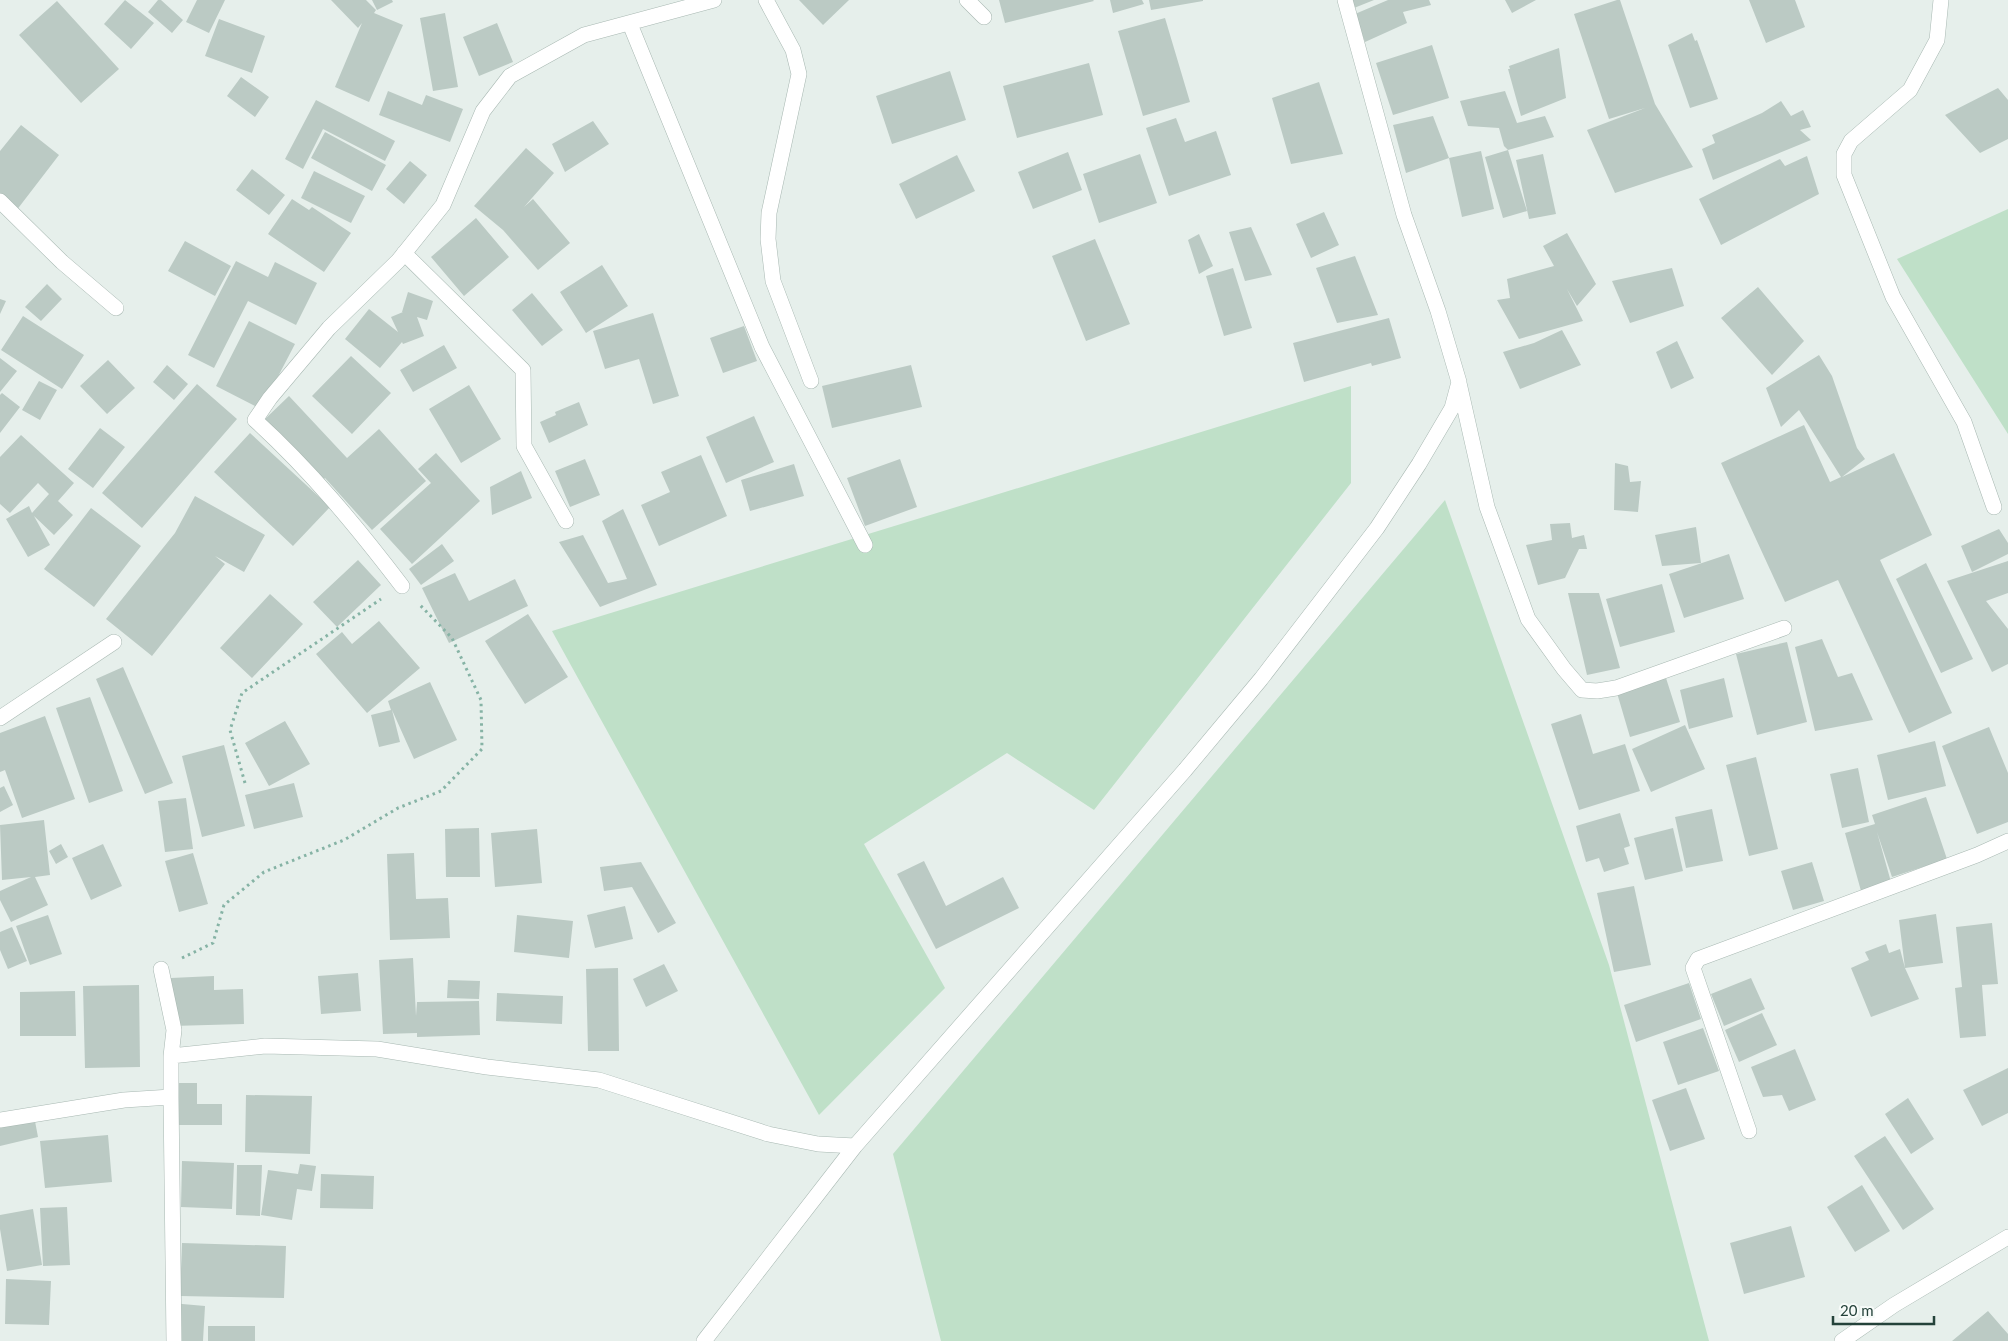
<svg xmlns="http://www.w3.org/2000/svg" width="2008" height="1341" font-family="Lato,sans-serif">
  <rect width="100%" height="100%" fill="#e6efeb"/>
  <!-- green -->
  <path fill="#bfe0c8" d="M2008 209V434L1897 259Z
    M1351 386V483L1094 810 1007 753 864 844 945 988 819 1115 552 631Z
    M1445 500 1609 965 1709 1341H941L893 1154Z"/>
  <!-- building -->
  <path fill="#bbcac4" d="M125 0 154 23 131 49 104 24Z
    M158 0H161L183 20 172 33 148 12Z
    M197 0H225L209 33 186 22Z
    M331 0H366L376 10 374 13 403 25 369 102 335 87 362 23 358 28Z
    M372 0H392L393 2 377 10Z
    M799 0H849L823 25Z
    M999 0H1093L1094 1 1005 23Z
    M1110 0H1142L1144 4 1113 13Z
    M1149 0H1203V1L1151 10Z
    M1351 0H1374L1354 8Z
    M1388 0H1429L1431 5 1403 12 1407 23 1365 42 1355 14Z
    M1505 0H1536L1512 13Z
    M1617 0H1620L1655 104 1693 167 1615 193 1587 130 1645 108 1609 119 1574 14Z
    M1749 0H1795L1805 27 1766 43Z
    M57 1 119 69 81 103 19 35Z
    M445 13 458 87 433 91 420 18Z
    M1165 18 1190 102 1143 116 1118 31Z
    M219 19 265 36 252 73 205 56Z
    M497 23 513 62 479 76 463 37Z
    M1692 33 1695 41 1697 40 1718 99 1690 108 1668 45Z
    M1432 45 1449 98 1393 115 1376 63Z
    M1559 48 1566 98 1521 116 1508 69H1510L1509 66Z
    M1089 63 1103 115 1017 138 1003 86Z
    M950 71 966 120 892 144 876 96Z
    M241 77 269 97 255 117 227 96Z
    M1319 82 1343 154 1291 164 1272 98Z
    M1998 88 2008 100V139L1980 153 1945 115Z
    M388 91 422 105 426 95 463 109 450 142 379 115Z
    M1505 91 1517 123 1545 116 1554 137 1508 150 1504 146 1499 128 1468 126 1460 101Z
    M316 100 395 141 385 161 323 129 303 169 285 159Z
    M1781 101 1791 116 1803 110 1811 127 1800 130 1811 140 1713 180 1702 149 1715 143 1712 135 1762 113Z
    M1433 116 1449 158 1406 173 1393 125Z
    M1176 118 1185 142 1216 131 1231 175 1169 196 1146 128Z
    M593 121 609 144 565 172 552 144Z
    M21 125 59 155 16 211 0 199V151Z
    M325 132 386 165 372 191 311 158Z
    M526 148 554 173 524 207 533 199 570 243 538 270 503 230 474 206Z
    M1508 150 1527 211 1503 218 1485 157Z
    M1481 151 1494 209 1462 217 1449 158Z
    M1068 152 1082 190 1033 209 1018 172Z
    M1140 154 1157 203 1099 223 1083 174Z
    M1543 154 1556 214 1529 219 1516 160Z
    M957 155 975 191 916 219 899 184Z
    M1807 156 1819 194 1721 245 1699 199 1780 159 1785 166Z
    M410 161 427 175 404 204 386 189Z
    M252 169 285 195 269 215 236 190Z
    M314 171 365 196 351 223 301 198Z
    M292 199 309 210 312 207 351 233 324 272 268 234Z
    M1324 212 1339 245 1311 258 1296 224Z
    M476 218 509 257 464 296 431 257Z
    M1251 227 1272 275 1245 281 1229 232Z
    M1567 233 1596 284 1577 306 1567 289 1583 321 1519 339 1497 300 1510 298 1507 279 1554 266 1543 246Z
    M1199 234 1213 266 1199 274 1188 240Z
    M1095 239 1130 324 1086 341 1052 256Z
    M185 241 231 266 215 296 168 271Z
    M1355 256 1378 315 1337 323 1316 268Z
    M236 261 268 277 275 262 317 283 296 325 248 301 214 368 188 355Z
    M602 265 628 306 586 333 560 292Z
    M1233 268 1252 328 1224 336 1206 276Z
    M1672 268 1684 306 1630 323 1612 281Z
    M47 284 62 299 41 321 25 307Z
    M1758 287 1804 341 1772 375 1721 318Z
    M408 292 433 301 427 320 417 317 424 336 403 344 402 342 380 368 345 339 369 309 398 332 391 317 403 312H402Z
    M532 293 563 330 542 346 512 310Z
    M0 299 6 301 0 314Z
    M653 313 679 396 653 404 639 359 605 369 593 331Z
    M23 316 84 355 62 389 1 350Z
    M1389 318 1401 358 1372 366 1371 363 1304 382 1293 343Z
    M249 321 295 344 261 409 216 386Z
    M744 326 757 361 723 373 710 338Z
    M1562 330 1581 365 1520 389 1503 352 1534 343Z
    M1677 341 1694 378 1671 389 1656 352Z
    M444 345 457 368 413 392 400 370Z
    M1819 355 1832 376 1857 448 1865 459 1842 477 1894 453 1932 535 1880 560 1952 713 1909 733 1838 580 1785 602 1721 463 1804 425 1830 482 1841 477 1799 410 1781 427 1766 388Z
    M351 356 391 393 352 434 312 396Z
    M0 358 17 371 0 392Z
    M108 360 135 388 107 414 80 386Z
    M167 365 188 384 174 400 153 382Z
    M911 365 922 407 832 428 822 386Z
    M39 381 57 390 40 420 22 410Z
    M197 384 237 419 142 528 102 493Z
    M469 385 501 439 461 463 429 409Z
    M2 393 20 407 0 433V395Z
    M289 396 347 458 379 429 426 481 372 530 325 478 323 480 265 419Z
    M579 402 588 425 549 443 540 422 556 415 555 412Z
    M754 416 774 462 726 483 706 437Z
    M100 428 125 447 93 488 68 469Z
    M250 433 330 507 293 546 214 472Z
    M21 435 74 483 58 501 73 515 54 535 34 516 50 545 28 557 6 519 29 506 32 513 49 494 38 483 10 513 0 504V457Z
    M436 453 480 501 412 564 380 529 431 483 418 469Z
    M701 455 727 516 659 546 641 505 670 492 661 472Z
    M585 459 600 495 570 507 555 471Z
    M900 459 917 507 865 526 847 478Z
    M1615 463 1628 466 1630 482 1641 481 1638 512 1614 510Z
    M794 464 804 496 750 511 741 480Z
    M521 471 532 498 492 515 490 487Z
    M195 496 265 535 244 572 215 556 225 564 152 656 106 619 175 533Z
    M91 508 141 546 94 607 44 569Z
    M623 509 657 585 600 607 559 542 583 535 608 583 627 579 602 521Z
    M1570 523 1572 538 1584 535 1587 549H1579L1565 578 1538 585 1526 545 1552 540 1550 524Z
    M1696 527 1701 563 1662 566 1655 535Z
    M1999 529 2008 543V554L1972 572 1961 546Z
    M442 544 454 561 421 585 409 569Z
    M1729 554 1744 599 1684 618 1669 574Z
    M358 560 381 585 337 627 313 602Z
    M2008 561V593L1986 601 2008 629V664L1992 672 1947 581Z
    M1926 563 1973 659 1941 673 1896 579Z
    M455 573 469 601 515 579 528 606 449 643 422 588Z
    M1662 584 1675 632 1620 647 1606 599Z
    M1568 593H1599L1620 668 1587 675Z
    M270 594 303 624 252 678 220 648Z
    M528 614 568 677 525 704 485 641Z
    M379 621 420 668 367 713 316 654 342 632 352 644Z
    M1822 639 1838 677 1852 673 1873 720 1815 731 1795 647Z
    M1787 642 1807 722 1757 735 1736 654Z
    M123 667 173 783 145 794 96 679Z
    M1666 678 1680 722 1630 737 1617 693Z
    M1724 678 1733 717 1689 729 1680 690Z
    M430 682 457 740 414 759 392 710 400 742 379 747 371 715 391 710 388 701Z
    M90 697 123 791 89 803 56 708Z
    M1581 714 1593 754 1625 744 1640 791 1579 810 1551 724Z
    M45 716 75 799 22 818 5 770 0 772V733Z
    M285 721 310 764 269 786 245 743Z
    M1685 725 1705 769 1651 792 1632 749Z
    M1989 727 2008 773V822L1977 834 1942 746Z
    M1935 741 1946 786 1888 800 1877 755Z
    M224 745 245 826 202 837 182 756Z
    M1756 757 1778 849 1749 856 1726 765Z
    M1858 768 1869 822 1842 828 1830 774Z
    M294 783 303 817 254 829 245 795Z
    M4 786 13 805 0 812V788Z
    M1926 797 1947 859 1892 877 1877 832 1891 882 1861 891 1845 833 1875 824 1872 815Z
    M186 798 193 849 165 852 158 801Z
    M1712 809 1723 861 1686 868 1675 817Z
    M1620 813 1630 846 1624 848 1629 864 1604 872 1599 858 1586 862 1576 826Z
    M44 820 50 875 35 877 48 905 11 922 0 900V891L31 877 2 880 0 825Z
    M479 828 480 877H446L445 829Z
    M1673 828 1683 871 1645 880 1634 838Z
    M537 829 542 883 495 887 491 833Z
    M61 844 68 857 56 864 49 851Z
    M103 844 122 886 91 900 72 858Z
    M193 853 208 904 179 912 165 861Z
    M414 853 416 899 448 898 450 938 390 940 387 854Z
    M924 861 946 906 1003 877 1019 908 936 949 897 874Z
    M641 862 676 923 658 933 632 887 604 891 600 867Z
    M1812 862 1824 901 1793 910 1781 871Z
    M1634 886 1651 965 1614 972 1597 893Z
    M625 906 633 939 595 948 587 915Z
    M1936 914 1943 963 1905 968 1919 999 1871 1017 1851 968 1869 960 1865 952 1886 944 1889 953 1900 949 1905 968 1899 920Z
    M48 915 62 954 30 965 16 926Z
    M517 915 573 921 569 958 514 952Z
    M1992 923 1998 984 1982 985 1986 1036 1960 1038 1955 988 1962 987 1956 927Z
    M12 927 27 961 8 969 0 950V932Z
    M413 958 416 1016 417 1002 479 1001 480 1035 417 1037V1033L383 1034 379 960Z
    M664 964 678 991 646 1007 633 979Z
    M618 968 619 1051H588L586 969Z
    M358 973 361 1011 321 1014 318 976Z
    M214 976V990L243 989 244 1024 172 1026 171 978Z
    M1751 978 1765 1009 1724 1026 1711 994Z
    M448 980 480 981 479 999 447 998Z
    M1689 983 1701 1019 1636 1042 1624 1005Z
    M139 985 140 1067 85 1068 83 986Z
    M75 991 76 1036H20V992Z
    M497 993 563 996 562 1024 496 1021Z
    M1762 1013 1777 1045 1739 1062 1725 1030Z
    M1703 1028 1719 1071 1678 1085 1663 1042Z
    M1795 1049 1816 1100 1789 1111 1782 1095 1763 1097 1751 1067Z
    M2008 1068V1113L1982 1126 1963 1090Z
    M178 1083H197V1104H222V1125H178Z
    M1686 1088 1705 1139 1670 1151 1652 1100Z
    M246 1095 312 1096 310 1154 245 1152Z
    M1908 1098 1934 1139 1911 1154 1885 1114Z
    M34 1116 38 1137 0 1146V1125Z
    M108 1135 112 1182 45 1188 40 1141Z
    M1885 1136 1934 1209 1903 1230 1854 1156Z
    M182 1161 234 1163 232 1209 181 1207Z
    M300 1164 316 1166 312 1191 297 1189 292 1220 261 1215 268 1170 298 1174Z
    M237 1165H262L260 1216 236 1215Z
    M321 1174 374 1176 373 1209 320 1208Z
    M1862 1185 1890 1231 1855 1252 1827 1207Z
    M67 1207 70 1265 43 1266 40 1208Z
    M33 1209 42 1265 7 1271 0 1229V1215Z
    M1791 1226 1805 1277 1744 1294 1730 1243Z
    M182 1243 286 1246 284 1298 180 1296Z
    M6 1279 51 1281 49 1325 5 1324Z
    M171 1303 205 1306 203 1341H168Z
    M1988 1311 2008 1334V1341H1952Z
    M208 1326H255V1341H208Z"/>
  <g fill="none" stroke-linecap="round" stroke-linejoin="round">
    <!-- minor casing -->
    <g stroke="#a8b8b2" stroke-width="16">
      <path id="minor" d="M766 0 793 50 799 74 769 213 768 239 773 281 811 381
        M967 0 984 17
        M1941 0 1937 40 1910 90 1851 141 1844 154V175L1893 297 1964 422 1994 507
        M630 24 762 347 865 545
        M0 201 62 262 116 308
        M404 253 523 370 524 446 566 521
        M1459 383 1487 507 1528 619 1564 669 1582 690 1597 691 1616 688 1784 628
        M402 586C357 527 310 470 255 420L270 398 329 328 398 261 443 205 483 111 510 76 584 35 714 0
        M0 718 114 642
        M161 969 174 1030 171 1056V1097L174 1341
        M171 1056 265 1046 377 1049 487 1067 599 1080 768 1134 818 1144 855 1146
        M0 1120 124 1100 171 1097
        M1749 1131 1693 968 1698 959 1977 855 2008 841
        M704 1341 855 1146 1185 770 1261 679 1377 528 1419 464 1452 408 1459 382 1438 311 1404 215 1345 0
        M1842 1341 1894 1305 2008 1237"/>
    </g>
    <!-- path -->
    <path stroke="#86b3a5" stroke-width="3" stroke-dasharray="2.5 4" stroke-linecap="butt" d="M245 783 230 730 242 693 381 599
      M182 958 213 943 224 905 264 872 344 840 398 808 441 791 482 749 481 700 452 638 419 604"/>
    <!-- minor -->
    <use href="#minor" stroke="#fff" stroke-width="15"/>
  </g>
  <!-- scale -->
  <path d="M1833 1316v8h101v-8" fill="none" stroke="#24423a" stroke-width="2.5"/>
  <text x="1840" y="1316" font-size="15" fill="#24423a" stroke="#f7fbf9" stroke-width="4" paint-order="stroke">20 m</text>
</svg>
